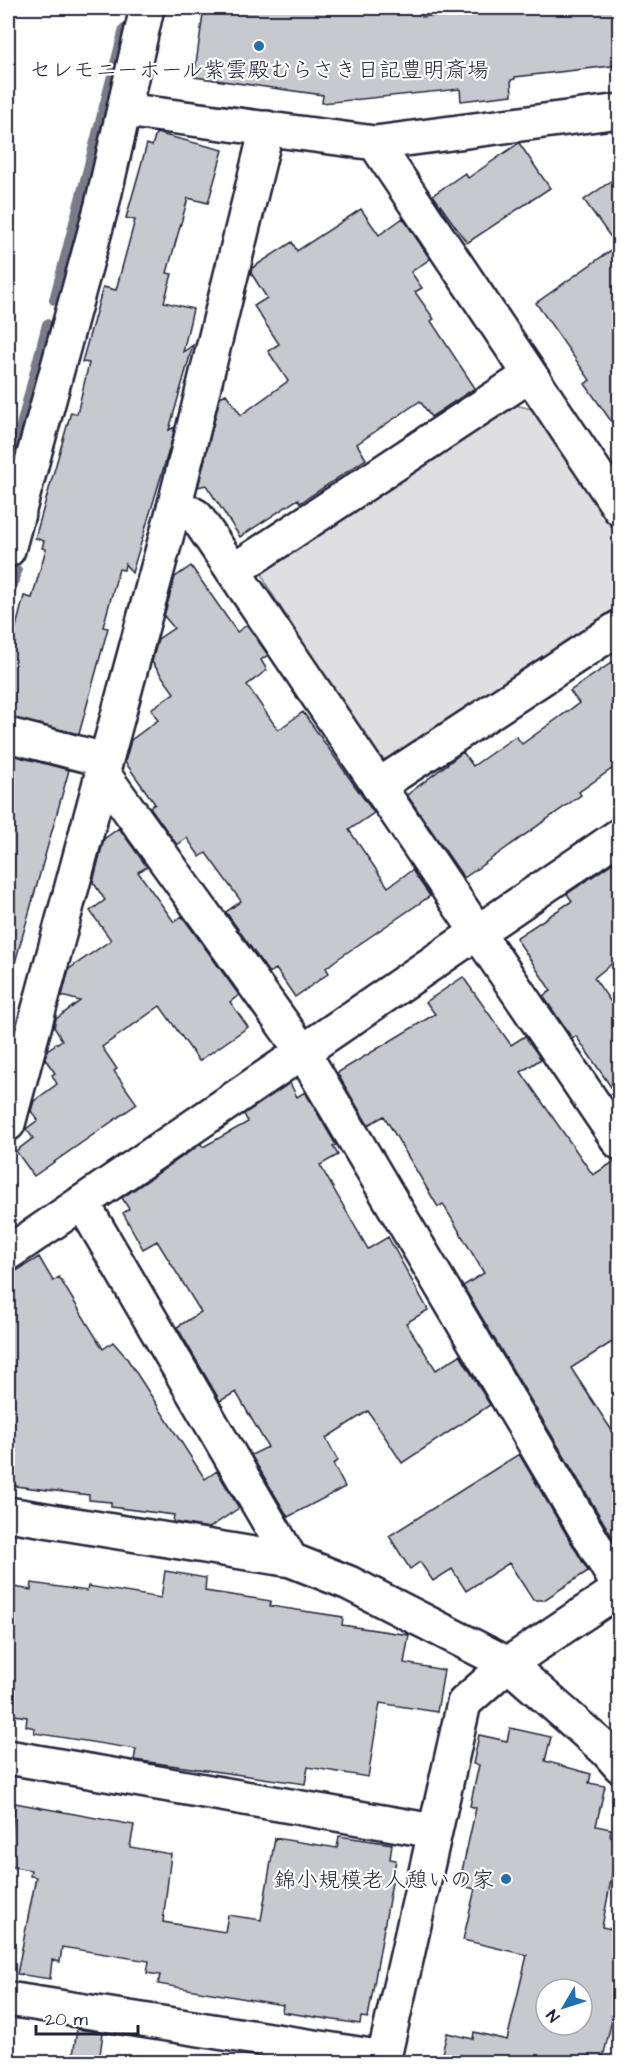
<svg xmlns="http://www.w3.org/2000/svg" width="627" height="2070" font-family="'Architects Daughter','Klee One',sans-serif">
  <rect width="100%" height="100%" fill="#fff"/>
  <filter id="ink" filterUnits="userSpaceOnUse"><feTurbulence type="fractalNoise" baseFrequency=".0167" numOctaves="2"/><feDisplacementMap in="SourceGraphic" scale="12" xChannelSelector="R" yChannelSelector="G"/><feConvolveMatrix kernelMatrix="1 2 1 2 8 2 1 2 1" color-interpolation-filters="sRGB"/></filter>
  <g filter="url(#ink)">
    <!-- green -->
    <path fill="#dfdfe2" stroke="#80808e" stroke-width="1.5" d="M515 405 532 409 619 538V608L392 760 375 757 266 584 260 567Z"/>
    <g fill="none" stroke-linecap="round" stroke-linejoin="round">
      <!-- stream -->
      <path stroke="#7a7a88" stroke-width="10" d="M54 300 124 29
        M8 476 47 324
        M11 591 17 570"/>
    </g>
    <!-- building -->
    <path fill="#c8c8cf" stroke="#22223b" stroke-width="1.5" fill-rule="evenodd" d="M204 8H421L422 17 508 8H620V65L515 77V79L511 80 512 95 461 101 460 89 322 103 323 95 194 77Z
      M156 133 223 150 208 203 188 198 167 273 172 274 164 302 193 309 183 352 193 345 169 430 175 427 171 443 132 573 125 564 124 570 119 569 103 627 108 628 79 734 8 717V658L24 596 32 598 46 549 42 548 44 541 35 538 71 412 77 414 89 363 82 362 103 287 116 290 135 220 126 218 147 144 152 146Z
      M519 143 550 188 467 243 433 195 465 173 468 178Z
      M620 175V434L585 384 590 380 536 303 617 246 584 200Z
      M361 209 379 235 403 218 430 259 411 272 422 288 415 292 434 319 431 321 475 388 431 417 420 401 357 444 366 459 300 503 298 499 240 537 206 485 198 487 220 397 226 394 241 415 288 381 268 351 279 344 254 306 267 298 251 273 252 268 292 242 297 251Z
      M191 566 237 632 247 625 268 655 261 660 267 670 247 685 278 730 303 712 374 813 349 830 388 887 412 870 430 896 336 960 326 968 329 973 295 997 276 969 269 973 226 912 241 901 206 853 200 857 187 838 177 845 150 807 155 804 125 762 131 740 158 720 151 709 174 693 152 662 158 639 174 628 164 616 175 577Z
      M620 657V763L579 792 581 795 464 878 407 795 463 752 473 766 516 736 522 744 579 703 570 691Z
      M8 754 69 770 15 963 8 962Z
      M119 828 147 867 138 872 174 922 182 916 239 995 230 1002 248 1027 199 1061 160 1006 102 1047 117 1069 114 1071 137 1104 34 1176 16 1151 33 1138 26 1129 38 1120 31 1111 34 1101 57 1084 52 1075 55 1073 45 1059 47 1050 62 1040 54 1027 56 1019 80 1001 62 996 69 969 111 940 90 911 105 900 93 882 104 839Z
      M620 858V957L594 978 620 1015V1100L576 1036 572 1038 543 996 551 991 516 938 572 901 567 894Z
      M463 977 511 1045 525 1036 541 1059 521 1072 593 1175 615 1161H620V1337L571 1368 620 1443V1550L463 1286 484 1273 443 1204 438 1207 384 1116 368 1125 337 1073 435 1014 426 1002Z
      M290 1083 297 1097 305 1092 336 1145 333 1146 338 1155 320 1165 368 1249 388 1237 428 1310 406 1323 436 1370 460 1355 490 1405 402 1463 368 1411 326 1438 338 1461 333 1464 345 1487 288 1517 251 1455 268 1447 236 1392 220 1401 177 1327 201 1312 157 1241 143 1249 123 1213 129 1209 122 1198 201 1144 203 1147 248 1122 244 1114Z
      M39 1257 53 1281 59 1277 103 1349 113 1342 126 1357 205 1479 217 1471 239 1508 209 1528 173 1522 174 1515 111 1507V1502L89 1500V1495L15 1486V1482H8V1276Z
      M519 1454 588 1571 544 1600H533L509 1563 466 1591 452 1569 433 1581 420 1562 410 1569 389 1536Z
      M165 1571 206 1578 205 1591 271 1601 270 1606 343 1617 342 1625 409 1635 404 1663 444 1670 437 1712 380 1703 368 1777 308 1767 305 1784 134 1760 136 1749 34 1733 35 1728 26 1726 27 1717 8 1714V1675L13 1637 8 1636V1586L31 1590 32 1583 87 1591 88 1586 161 1598Z
      M510 1728 551 1737 545 1761 591 1774 589 1783 605 1786 596 1826 611 1829 610 1836 619 1838 602 1927 620 1931V1986L602 2062H440L447 2033 473 2039 474 2032 507 2040 527 1955 463 1940 475 1889 463 1886 466 1872 462 1871 476 1808 470 1806 479 1765 473 1764 479 1735 507 1741ZM546 1989H582V2025H546Z
      M15 1803 134 1825 130 1847 171 1854 163 1922 225 1932 228 1915 261 1920 275 1838 337 1848 339 1836 392 1844 390 1859 396 1860 368 2018 361 2017 360 2024 282 2012 283 2005 158 1984 160 1975 147 1973 149 1961 62 1947 60 1962 52 1960 50 1979 17 1974 36 1877 30 1876 31 1870 8 1866Z
      M77 2029 103 2033 99 2062H72Z"/>
    <g fill="none" stroke-linecap="round" stroke-linejoin="round">
      <!-- minor casing -->
      <g stroke="#22223b" stroke-width="38">
        <path id="minor" d="M124 110 375 143 620 111
          M375 143 620 509
          M175 504 196 516 620 1143
          M8 550 102 205 147 8
          M233 571 530 375
          M8 735 105 760
          M101 771 303 1052 620 1588
          M378 786 620 627
          M8 1124 175 504 267 128
          M82 1202 291 1560
          M8 1253 620 835
          M8 1514 291 1560 349 1583 508 1664 606 1750 620 1766
          M8 1757 434 1831
          M8 1999 384 2058
          M383 2062 464 1703 508 1664 620 1589"/>
      </g>
      <!-- minor -->
      <use href="#minor" stroke="#fff" stroke-width="33"/>
    </g>
  </g>
  <!-- markers -->
  <g fill="#1f6fb2" stroke="#fff" stroke-width="2">
    <circle cx="259" cy="46" r="6"/>
    <circle cx="506" cy="1879" r="6"/>
  </g>
  <g text-anchor="middle" stroke-width="4.5" stroke-linejoin="round" paint-order="stroke">
    <!-- poi labels -->
    <g font-size="22" fill="#22223b" stroke="#fff">
      <text x="259" y="77">セレモニーホール紫雲殿むらさき日記豊明斎場</text>
      <text x="494" y="1887" text-anchor="end">錦小規模老人憩いの家</text>
    </g>
  </g>
  <!-- margin -->
  <rect width="627" height="2070" fill="none" stroke="#fff" stroke-width="30"/>
  <rect x="15" y="15" width="597" height="2040" fill="none" stroke="#22223b" stroke-width="2" filter="url(#ink)"/>
  <!-- north arrow -->
  <g transform="translate(564 2007) rotate(231)"><circle r="28" fill="#ffffff" stroke="#a7a7b1" stroke-width="1.5"/>
  <path d="M0-4.5L10 22L0 15L-10 22Z" fill="#1f6fb2"/>
  <text y="-9" font-size="16" font-weight="bold" text-anchor="middle" fill="#22223b">N</text>
  </g>
  <!-- scale -->
  <path d="M36 2025v9h102v-9" fill="none" stroke="#22223b" stroke-width="3"/>
  <text x="45" y="2025" font-size="18" fill="#22223b" stroke="#ffffff" stroke-width="4.5" paint-order="stroke">20 m</text>
</svg>
